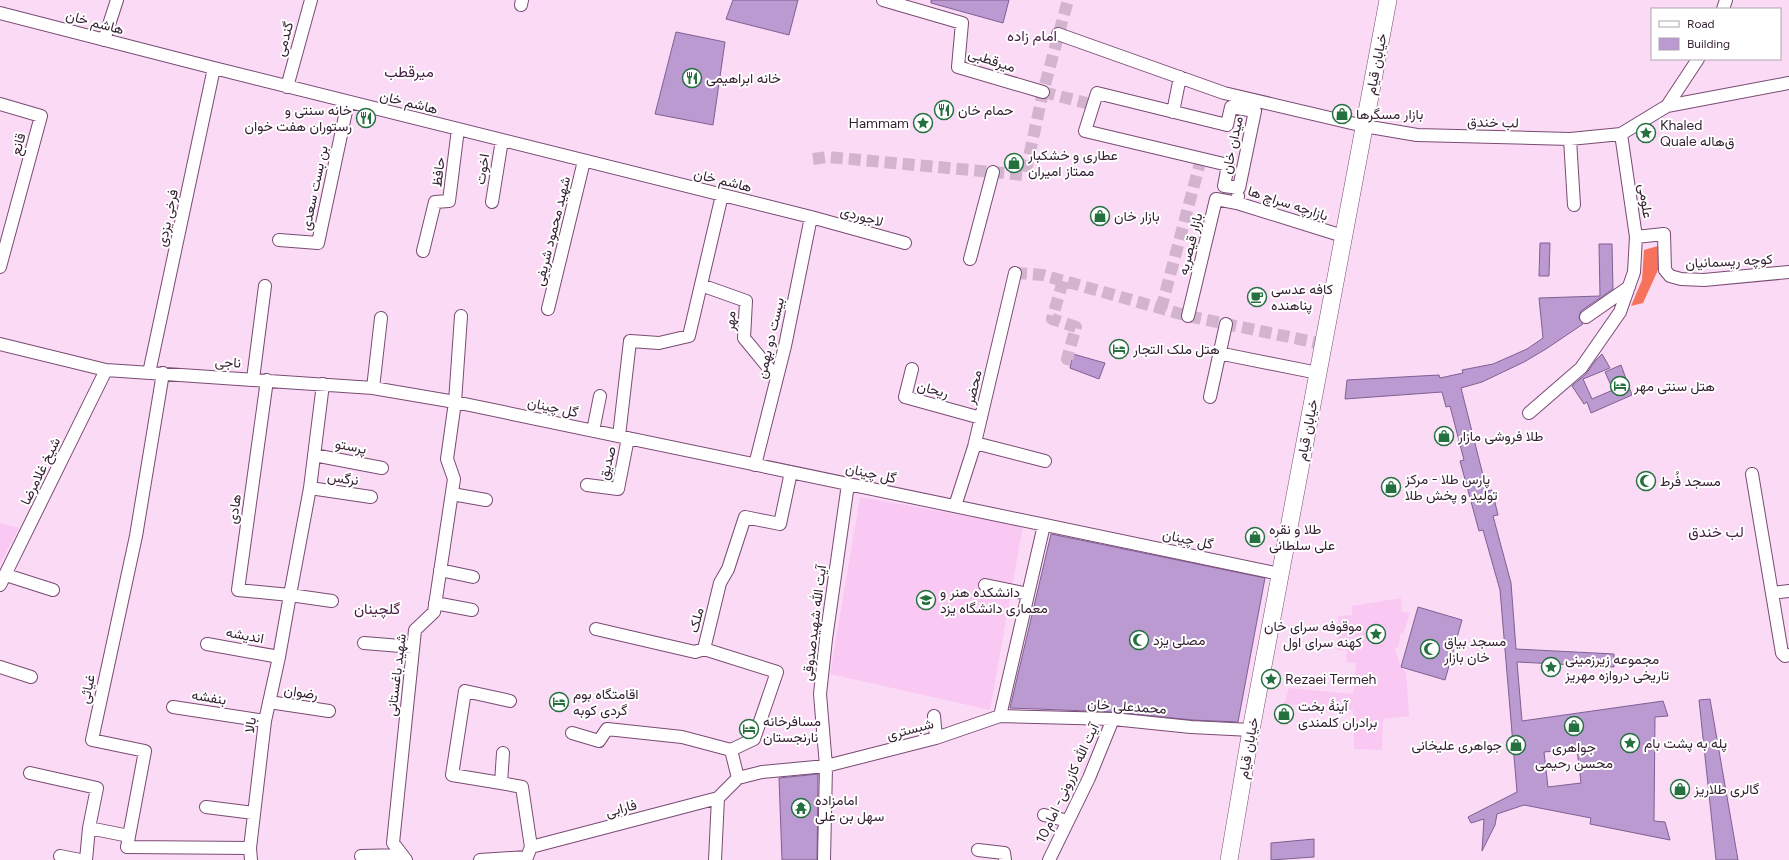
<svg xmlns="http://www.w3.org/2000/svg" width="1789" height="860" font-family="Figtree,Vazirmatn,sans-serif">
  <rect width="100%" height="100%" fill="#fbdaf6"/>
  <!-- built -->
  <path fill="#fac9f3" d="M860 497 1023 526 990 710 830 674Z
    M0 523 19 528 0 564Z
    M1401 598 1402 611 1410 613 1404 632 1400 634 1399 646 1395 649 1401 667 1406 672 1409 716 1383 719 1382 750 1354 749 1353 710 1284 704 1289 688 1353 694 1356 663 1346 662 1347 650H1337L1338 616 1352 615V606Z"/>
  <!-- forest -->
  <path fill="#f7725b" d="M1658 246V270L1643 303 1631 306 1642 280 1644 250Z"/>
  <!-- building -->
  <path fill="#bb99d1" stroke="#7f6093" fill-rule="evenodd" d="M733 0H798L789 35 726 19Z
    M931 0H1009L1003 23 931 3Z
    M676 32 725 42 713 125 655 114Z
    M1540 243H1550L1549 276H1539Z
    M1599 244H1612L1613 289 1581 311 1579 318 1583 324 1546 349 1524 362 1482 382 1461 388 1487 491 1492 490 1498 515 1493 516 1511 583 1516 649 1614 654V667L1517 662 1522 721 1663 701 1668 716 1655 717 1654 821 1665 822 1670 840 1590 824 1591 818 1524 805 1497 814 1495 825 1482 851 1484 819 1471 823 1468 817 1517 792 1500 590 1483 530 1479 531 1460 461 1464 460 1450 406 1446 407 1442 392 1345 399 1347 380 1439 375 1440 378 1463 373 1462 370 1493 364 1527 349 1543 338 1539 298 1600 296ZM1577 749 1581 783 1548 787 1544 752Z
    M1073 354 1105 363 1099 379 1070 368Z
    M1602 354 1610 368 1583 379 1592 399 1613 390 1605 372 1621 365 1632 395 1591 413 1587 402 1584 404 1572 386 1586 374 1596 360Z
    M1051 534 1265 578 1238 722 1192 720 1114 712 1010 708Z
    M1418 607 1462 620 1445 680 1401 667Z
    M1710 699 1738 860H1716L1699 700Z
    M818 774 817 860H782L779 778Z
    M1314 839V857L1271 860V843Z"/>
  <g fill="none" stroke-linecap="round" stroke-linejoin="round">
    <!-- street-tunnel -->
    <path stroke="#d3b4ce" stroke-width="12" stroke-dasharray="12 6" stroke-linecap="butt" d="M1043 92 1094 105
      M813 159 828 157 1025 175 1043 92 1068 0
      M1015 273 1043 275 1188 316 1323 344
      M1063 281 1052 319 1076 327 1067 359 1072 360
      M1161 309 1201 159"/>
    <!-- street casing -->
    <g stroke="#794b73" stroke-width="14">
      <path id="street" d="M883 0 962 23 958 67 1043 92
        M521 5 522 0
        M1723 9 1726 0
        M0 13 214 68 811 217 905 243
        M1058 34 1224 93 1364 126 1417 135 1570 139 1621 134
        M104 40 117 0
        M287 87 311 0
        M1097 93 1227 125 1231 107 1255 111 1239 188 1224 186 1228 165 1085 131Z
        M0 104 41 116 0 267
        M1667 106 1698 59
        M1173 112 1180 77
        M1570 139 1574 205
        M1238 196 1237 203 1343 236
        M492 202 502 140
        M1636 237 1664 234 1665 270 1670 276 1681 279 1704 280 1789 272
        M279 240 318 243 348 102
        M423 251 435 202 449 201 458 129
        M970 259 993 172
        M701 285 746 301 744 338 777 378
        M548 309 584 161
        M1188 316 1216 199 1237 203
        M1586 317 1629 287
        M0 344 106 370 373 388 455 402 1280 574
        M1218 353 1318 373
        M912 369 905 397 981 418
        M149 373 214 68
        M163 373 136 536 92 740 145 751 127 847 250 848
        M253 379 265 286
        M323 384 310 488 290 595 332 601
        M373 388 381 318
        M1210 397 1226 324
        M1529 413 1581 368 1620 312 1634 272 1636 237 1621 134 1667 106 1789 83
        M593 431 600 396
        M619 436 630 341 659 343 689 336 722 195
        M975 443 1045 461
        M314 455 382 468
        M755 465 785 346 811 217
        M1752 474 1782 653 1785 656 1789 655
        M587 485 618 489 628 438
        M310 488 371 497
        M452 494 486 500
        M955 506 974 447 1015 273
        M440 570 473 577
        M6 575 53 590
        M0 585 106 370
        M985 585 1028 594
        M1772 593 1789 591
        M435 603 472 610
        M596 629 695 652 704 649
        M364 643 413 647
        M207 644 279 657
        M0 667 31 677
        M269 702 329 711
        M173 707 265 721
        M934 716 936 738
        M1000 716 1044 525
        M572 733 599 741 607 729 682 737 731 750 738 778
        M731 750 754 739 777 672 704 649 720 583 728 569 745 517 780 524 791 472
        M503 753 501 783 522 787 531 847
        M30 773 97 788 89 828 129 836
        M501 783 452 775 465 691 510 701
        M718 798 738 778 762 772 826 766 936 738 1000 716 1113 719 1191 727 1251 730
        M206 807 254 813
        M1044 815 1068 821
        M978 850 1004 853 1005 860
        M60 856 80 860
        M361 856 402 855
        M86 860 89 828
        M251 860 250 848 265 721 279 657 290 595 238 590 267 380
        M406 860 393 843 415 630 434 612 454 479 447 459 455 402 461 316
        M480 860 527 857 531 847 718 798
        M715 860 718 798
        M824 860 826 766 820 694 826 639 848 484
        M1049 860 1089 778 1113 719"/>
    </g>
    <!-- secondary casing -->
    <g stroke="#794b73" stroke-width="18">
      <path id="secondary" d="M1229 860 1251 730 1388 0"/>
    </g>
    <!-- street -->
    <use href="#street" stroke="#fff" stroke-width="12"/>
    <!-- secondary -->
    <use href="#secondary" stroke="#fff" stroke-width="17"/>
  </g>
  <!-- icons -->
  <defs>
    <g id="restaurant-ring" transform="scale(1)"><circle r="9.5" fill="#fff" stroke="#24703f" stroke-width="1.5"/><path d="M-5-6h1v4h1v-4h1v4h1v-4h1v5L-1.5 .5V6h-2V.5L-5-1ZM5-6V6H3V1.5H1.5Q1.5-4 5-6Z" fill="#24703f"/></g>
    <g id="shop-ring" transform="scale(1)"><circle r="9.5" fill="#fff" stroke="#24703f" stroke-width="1.5"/><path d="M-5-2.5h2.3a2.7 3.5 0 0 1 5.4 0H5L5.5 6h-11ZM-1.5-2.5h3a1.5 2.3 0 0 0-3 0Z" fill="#24703f"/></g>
    <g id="sight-ring" transform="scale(1)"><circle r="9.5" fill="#fff" stroke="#24703f" stroke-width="1.5"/><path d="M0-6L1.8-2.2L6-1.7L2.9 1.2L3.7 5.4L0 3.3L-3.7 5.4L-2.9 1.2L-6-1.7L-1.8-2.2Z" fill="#24703f"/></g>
    <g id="cafe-ring" transform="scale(1)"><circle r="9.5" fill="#fff" stroke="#24703f" stroke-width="1.5"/><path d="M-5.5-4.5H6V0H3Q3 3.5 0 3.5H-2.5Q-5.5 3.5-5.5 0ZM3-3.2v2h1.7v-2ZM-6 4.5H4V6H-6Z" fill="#24703f"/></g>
    <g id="hotel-ring" transform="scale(1)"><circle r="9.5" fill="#fff" stroke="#24703f" stroke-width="1.5"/><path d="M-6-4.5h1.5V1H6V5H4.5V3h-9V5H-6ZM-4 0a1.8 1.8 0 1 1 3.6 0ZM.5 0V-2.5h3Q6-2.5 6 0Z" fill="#24703f"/></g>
    <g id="mosque-ring" transform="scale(1)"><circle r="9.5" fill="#fff" stroke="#24703f" stroke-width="1.5"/><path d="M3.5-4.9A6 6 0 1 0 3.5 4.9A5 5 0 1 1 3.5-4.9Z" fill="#24703f"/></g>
    <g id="university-ring" transform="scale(1)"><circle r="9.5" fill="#fff" stroke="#24703f" stroke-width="1.5"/><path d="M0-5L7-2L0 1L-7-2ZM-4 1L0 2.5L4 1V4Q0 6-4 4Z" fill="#24703f"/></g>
    <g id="temple-ring" transform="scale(1)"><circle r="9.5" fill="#fff" stroke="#24703f" stroke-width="1.5"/><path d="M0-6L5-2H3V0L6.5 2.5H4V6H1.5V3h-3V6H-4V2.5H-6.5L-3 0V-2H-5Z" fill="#24703f"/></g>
  </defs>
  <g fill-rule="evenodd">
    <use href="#restaurant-ring" x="692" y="78"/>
    <use href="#restaurant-ring" x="944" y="110"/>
    <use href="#shop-ring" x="1342" y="114"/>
    <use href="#restaurant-ring" x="366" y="118"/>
    <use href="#sight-ring" x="923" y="123"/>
    <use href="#sight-ring" x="1646" y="133"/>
    <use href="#shop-ring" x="1014" y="163"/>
    <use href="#shop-ring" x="1100" y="216"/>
    <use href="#cafe-ring" x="1257" y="297"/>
    <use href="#hotel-ring" x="1119" y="349"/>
    <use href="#hotel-ring" x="1620" y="386"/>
    <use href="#shop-ring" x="1444" y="436"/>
    <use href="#mosque-ring" x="1646" y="481"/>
    <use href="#shop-ring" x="1391" y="487"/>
    <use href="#shop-ring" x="1255" y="537"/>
    <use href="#university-ring" x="926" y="600"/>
    <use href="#sight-ring" x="1376" y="634"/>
    <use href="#mosque-ring" x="1139" y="640"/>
    <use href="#mosque-ring" x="1430" y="649"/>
    <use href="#sight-ring" x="1551" y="667"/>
    <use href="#sight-ring" x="1271" y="679"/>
    <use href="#hotel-ring" x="559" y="702"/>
    <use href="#shop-ring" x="1284" y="714"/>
    <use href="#shop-ring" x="1574" y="726"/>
    <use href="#hotel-ring" x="749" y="729"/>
    <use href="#sight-ring" x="1630" y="743"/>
    <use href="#shop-ring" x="1516" y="745"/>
    <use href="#shop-ring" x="1680" y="789"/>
    <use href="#temple-ring" x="801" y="808"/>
  </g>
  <g text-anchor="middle" stroke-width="4" stroke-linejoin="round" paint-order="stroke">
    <!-- street labels -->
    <g font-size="14" fill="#331e30" stroke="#fff">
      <text transform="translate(95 22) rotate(15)" y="5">هاشم خان</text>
      <text transform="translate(284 39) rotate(-75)" y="5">گندمی</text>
      <text transform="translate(992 60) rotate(18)" y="5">میرقطبی</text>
      <text transform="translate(1376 64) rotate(-79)" y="5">خیابان قیام</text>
      <text transform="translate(409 102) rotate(14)" y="5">هاشم خان</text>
      <text transform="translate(1493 122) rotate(1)" y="5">لب خندق</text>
      <text transform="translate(18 144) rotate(-75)" y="5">قانع</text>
      <text transform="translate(1232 145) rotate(-78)" y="5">میدان خان</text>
      <text transform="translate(482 169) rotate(-81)" y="5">اخوت</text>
      <text transform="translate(438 172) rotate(-83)" y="5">حافظ</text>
      <text transform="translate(723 180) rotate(14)" y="5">هاشم خان</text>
      <text transform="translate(314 188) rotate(-78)" y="5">بن بست سعدی</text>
      <text transform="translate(1646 201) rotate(82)" y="5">علومی</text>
      <text transform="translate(1288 203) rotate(18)" y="5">بازارچه سراچ ها</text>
      <text transform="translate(862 216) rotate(16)" y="5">لاجوردی</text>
      <text transform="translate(167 218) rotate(-78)" y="5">فرخی یزدی</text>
      <text transform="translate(552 231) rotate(-76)" y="5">شهید محمود شریفی</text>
      <text transform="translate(1190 244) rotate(-76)" y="5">بازار قیصریه</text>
      <text transform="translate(1729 261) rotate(-3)" y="5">کوچه ریسمانیان</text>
      <text transform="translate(730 321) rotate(-87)" y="5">مهر</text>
      <text transform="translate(770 338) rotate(-77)" y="5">بیست دو بهمن</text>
      <text transform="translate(228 362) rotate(4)" y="5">ناجی</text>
      <text transform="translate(973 387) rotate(-77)" y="5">محضر</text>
      <text transform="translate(933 389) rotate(15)" y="5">ریحان</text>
      <text transform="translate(553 407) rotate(12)" y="5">گل چینان</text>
      <text transform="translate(1307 430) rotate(-79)" y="5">خیابان قیام</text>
      <text transform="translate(351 446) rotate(11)" y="5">پرستو</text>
      <text transform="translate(607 463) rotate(-76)" y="5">صدیق</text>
      <text transform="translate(40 471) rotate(-64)" y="5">شیخ غلامرضا</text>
      <text transform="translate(871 473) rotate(12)" y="5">گل چینان</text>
      <text transform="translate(343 478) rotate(8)" y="5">نرگس</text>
      <text transform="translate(234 509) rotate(-82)" y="5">هادی</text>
      <text transform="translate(1188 539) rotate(12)" y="5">گل چینان</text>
      <text transform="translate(696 620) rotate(-76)" y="5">ملک</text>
      <text transform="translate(814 623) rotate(-83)" y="5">آیت الله شهیدصدوقی</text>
      <text transform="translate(245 635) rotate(10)" y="5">اندیشه</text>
      <text transform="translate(396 675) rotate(-83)" y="5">شهید باغستانی</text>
      <text transform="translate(87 689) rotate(-78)" y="5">غیاثی</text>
      <text transform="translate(301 692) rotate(8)" y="5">رضوان</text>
      <text transform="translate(209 697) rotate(9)" y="5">بنفشه</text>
      <text transform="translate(1127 706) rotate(4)" y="5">محمدعلی خان</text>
      <text transform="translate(250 725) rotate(-81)" y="5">بالا</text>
      <text transform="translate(910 729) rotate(-15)" y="5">شبستری</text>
      <text transform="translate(1248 748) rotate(-80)" y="5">خیابان قیام</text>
      <text transform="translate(1067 783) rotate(-65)" y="5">آیت الله کازرونی- امام10</text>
      <text transform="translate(621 808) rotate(-15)" y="5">فارابی</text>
    </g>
    <!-- poi labels -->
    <g font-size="14" fill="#331e30" stroke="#fff" text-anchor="start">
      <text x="706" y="83">خانه ابراهیمی</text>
      <text x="352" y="115" text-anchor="end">خانه سنتی و<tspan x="352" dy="16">رستوران هفت خوان</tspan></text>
      <text x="958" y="115">حمام خان</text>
      <text x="1356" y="119">بازار مسگرها</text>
      <text x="909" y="128" text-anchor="end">Hammam</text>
      <text x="1660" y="130">Khaled<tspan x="1660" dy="16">Quale ق‌هاله</tspan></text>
      <text x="1028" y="160">عطاری و خشکبار<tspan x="1028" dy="16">ممتاز امیران</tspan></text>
      <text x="1114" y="221">بازار خان</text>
      <text x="1271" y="294">کافه عدسی<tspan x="1271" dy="16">پناهنده</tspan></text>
      <text x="1133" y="354">هتل ملک التجار</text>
      <text x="1634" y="391">هتل سنتی مهر</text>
      <text x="1458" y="441">طلا فروشی مازار</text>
      <text x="1405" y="484">پارس طلا - مرکز<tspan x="1405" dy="16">تولید و پخش طلا</tspan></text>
      <text x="1660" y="486">مسجد فُرط</text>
      <text x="1269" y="534">طلا و نقره<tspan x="1269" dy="16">علی سلطانی</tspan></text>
      <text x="940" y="597">دانشکده هنر و<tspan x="940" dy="16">معماری دانشگاه یزد</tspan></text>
      <text x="1362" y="631" text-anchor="end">موقوفه سرای خان<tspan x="1362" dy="16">کهنه سرای اول</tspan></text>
      <text x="1153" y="645">مصلی یزد</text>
      <text x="1444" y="646">مسجد بیاق<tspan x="1444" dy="16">خان بازار</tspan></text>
      <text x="1565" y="664">مجموعه زیرزمینی<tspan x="1565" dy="16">تاریخی دروازه مهریز</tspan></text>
      <text x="1285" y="684">Rezaei Termeh</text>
      <text x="573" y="699">اقامتگاه بوم<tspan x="573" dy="16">گردی کوبه</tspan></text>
      <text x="1298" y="711">آینهٔ بخت<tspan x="1298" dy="16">برادران کلمندی</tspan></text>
      <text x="763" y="726">مسافرخانه<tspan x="763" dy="16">نارنجستان</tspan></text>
      <text x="1644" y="748">پله به پشت بام</text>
      <text x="1502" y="750" text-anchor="end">جواهری علیخانی</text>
      <text x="1574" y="752" text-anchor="middle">جواهری<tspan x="1574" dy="16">محسن رحیمی</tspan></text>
      <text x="1694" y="794">گالری طلاریز</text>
      <text x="815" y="805">امامزاده<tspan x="815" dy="16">سهل بن علی</tspan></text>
    </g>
    <!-- neighbourhood labels -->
    <g font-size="15" fill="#471c43" stroke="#fff">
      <text x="1032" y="41">امام زاده</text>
      <text x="409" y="77">میرقطب</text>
      <text x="1716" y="537">لب خندق</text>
      <text x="377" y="614">گلچینان</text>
    </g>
  </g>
  <!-- legend -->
  <rect x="1651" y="8" width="130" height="52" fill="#ffffff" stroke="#ada5ac"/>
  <rect x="1659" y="21" width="20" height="6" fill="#ffffff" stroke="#ada5ac"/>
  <text x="1687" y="28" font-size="12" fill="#331e30">Road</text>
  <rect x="1659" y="38" width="20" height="12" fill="#bb99d1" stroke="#ada5ac"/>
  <text x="1687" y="48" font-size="12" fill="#331e30">Building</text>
</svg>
